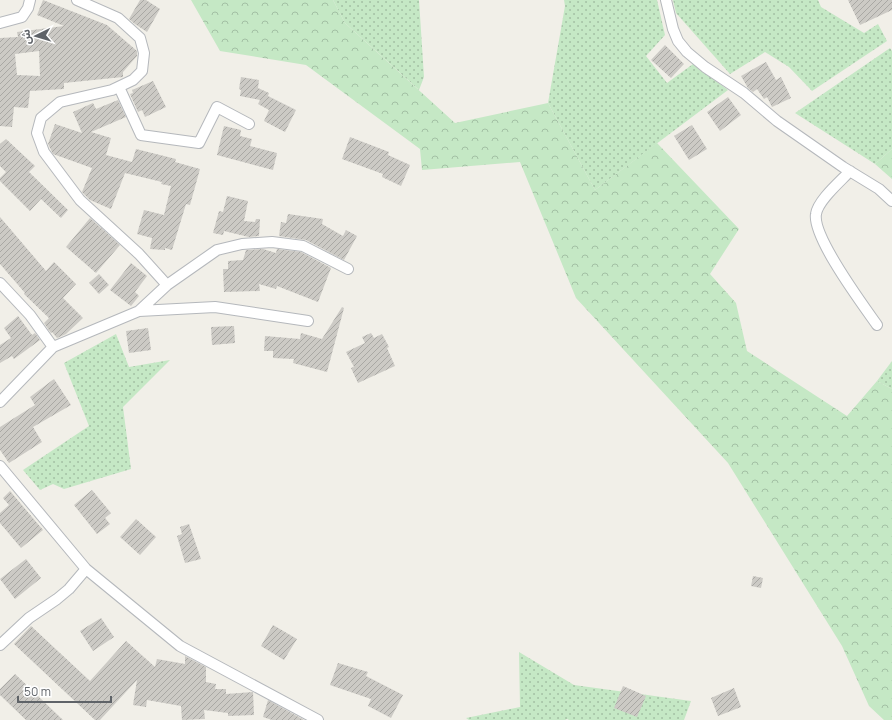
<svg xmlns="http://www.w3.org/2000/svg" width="892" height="720" font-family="Manrope,'Noto Sans Arabic',sans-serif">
  <defs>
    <pattern id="grass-dots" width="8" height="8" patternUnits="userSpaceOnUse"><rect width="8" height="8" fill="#c5e8c5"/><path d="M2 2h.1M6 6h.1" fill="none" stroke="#a3c0a4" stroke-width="1.8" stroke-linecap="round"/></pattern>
    <pattern id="forest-crowns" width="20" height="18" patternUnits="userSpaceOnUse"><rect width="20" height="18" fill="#c5e8c5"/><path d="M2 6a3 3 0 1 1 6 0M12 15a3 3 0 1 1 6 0" fill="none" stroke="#a3c0a4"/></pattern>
    <pattern id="building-hatch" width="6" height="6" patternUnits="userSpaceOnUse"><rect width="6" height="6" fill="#cccac5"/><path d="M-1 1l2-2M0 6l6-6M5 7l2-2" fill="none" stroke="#a9a8a4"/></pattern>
  </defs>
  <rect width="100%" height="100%" fill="#f1efe8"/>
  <!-- grass -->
  <path fill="url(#grass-dots)" d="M333 0H419L424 77 419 90 345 23Z
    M564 0H657L665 35 646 56 667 83 693 64 728 90 595 190 548 103 565 6Z
    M673 0H818L821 7 864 33 878 24 887 41 812 91 789 67 765 52 730 74 676 13Z
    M890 48 892 51V149L875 164 795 113Z
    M116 334 129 367 170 360 123 407 131 469 64 489 53 484 40 490 23 470 89 426 64 363Z
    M892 361V389L877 381Z
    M519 652 574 685 691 701 684 720H569L567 719 565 720H469L466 718 520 707Z"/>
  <!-- forest -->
  <path fill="url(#forest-crowns)" d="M191 0H333L345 23 455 123 548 103 595 190 657 143 739 229 710 274 736 303 747 351 847 416 877 381 892 389V720H884L869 706 842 646 728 463 576 298 520 162 422 170 420 149 306 65 220 51Z
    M892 149V179L875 164Z"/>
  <!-- building -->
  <path fill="url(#building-hatch)" fill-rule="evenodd" d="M43 0 107 25 137 51V56L123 72V77L64 83V89L30 91 28 108 14 107 12 127 0 126V38L18 37 17 32 64 26 37 15ZM39 51 40 76 17 75 15 54Z
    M140 0H146L160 9 147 32 135 24 129 19Z
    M848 0H892V10L860 25Z
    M665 45 684 64 671 78 651 60Z
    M766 62 776 80 781 77 791 98 772 107 767 97 764 99 757 89 753 92 748 88 741 76Z
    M241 77 259 80 258 88 269 93 268 96 296 110 285 132 264 121 269 110 258 104 260 100 240 96 241 90 239 89Z
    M153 81 166 107 145 117 142 110 138 112 130 94 133 93 132 90Z
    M728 97 741 115 720 131 707 112Z
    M118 100 126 117 91 132 111 138 106 155 132 162 136 149 176 159 175 162 200 169 190 205 186 204 172 250 165 248V250L150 249 152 238 137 234 144 210 164 215 171 186 161 184 162 182 125 173 111 209 90 200 82 192 92 168 53 154 48 144 55 124 82 133 73 112 93 103 96 109Z
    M692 125 707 149 689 160 674 136Z
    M224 126 241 130 240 136 252 139 250 146 277 153 273 170 217 155Z
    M350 137 389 152 388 155 410 165 401 186 382 177 383 174 342 159Z
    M6 139 35 166 29 172 68 210 61 218 41 199 30 211 0 181V178L6 172 0 166V144Z
    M227 196 248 201 244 221 255 222 256 219H260L259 236 249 237 224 231 223 235 213 233 219 211 223 212Z
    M288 214 323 219 322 224 343 236 346 230 357 236 344 260 306 240 279 236 281 222 286 223Z
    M0 217 46 271 54 262 76 284 63 298 83 318 66 334 57 338 52 332 51 333 44 323 49 318 24 294 25 293 0 264Z
    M90 218 120 245 96 273 66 247Z
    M263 249 276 253 277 249 301 252 331 268 318 302 277 286 276 289 259 284 260 291 224 292 223 269H228V261L243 260 246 250Z
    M131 263 147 276 135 292 139 296 131 306 110 290Z
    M99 274 109 285 99 294 89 283Z
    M342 307 344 308 327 372 293 363 294 359 273 358V351H264L265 336 300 339 301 333 322 339Z
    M18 316 32 335 35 333 40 340 14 359 12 356 0 363V345L11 338 4 328Z
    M234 326 235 343 212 345 211 327Z
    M148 328 151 350 129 353 126 331Z
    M371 333 374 338 382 334 389 347 387 348 395 366 358 383 351 368 354 367 346 352 365 343 362 337Z
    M54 379 71 405 33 427 42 442 9 463 0 450V427L35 405 30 397Z
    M92 490 111 513 105 518 110 524 97 534 74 505Z
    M10 491 43 530 21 548 0 523V513L9 505 3 498Z
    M136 519 156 537 140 555 120 537Z
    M189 524 201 559 185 563 177 536 182 534 180 527Z
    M26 559 41 578 15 599 0 579Z
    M753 576 763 578 761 588 751 586Z
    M101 618 114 637 93 651 80 631Z
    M273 625 297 639 284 660 261 646Z
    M31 626 90 681 126 641 155 667 157 659 185 664V656L206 667V682L216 684 215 689H226V694L253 692 254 715 228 716V713L204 710 205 719 182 720 181 706 147 700 146 707 133 705 137 680 100 720H95L14 644Z
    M338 663 368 672 366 676 403 695 391 718 368 706 371 699 330 685Z
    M15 674 63 720H26L0 695V689Z
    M623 686 646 696 637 717 614 708Z
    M734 688 741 707 718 716 711 698Z
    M268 700 304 720H272L263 717Z"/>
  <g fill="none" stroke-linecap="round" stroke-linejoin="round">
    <!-- street casing -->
    <g stroke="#b5b8bc" stroke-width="12">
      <path id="street" d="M77 0 118 18 140 38 144 53 142 71 133 80 112 90 60 102 41 118 37 133 44 152 80 200 139 254 167 285
        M666 0 673 29 678 41 687 52 705 67 744 93 777 121 843 167 879 189 892 201
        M0 23 22 17 28 8 30 0
        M119 87 141 135 199 143 217 107 249 124
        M850 171C841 181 818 200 816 214 812 237 863 305 877 325
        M0 283 30 315 53 347
        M139 311 215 307 308 321
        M0 402 53 347 139 311 167 285 217 250 242 244 272 242 303 246 348 269
        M0 466 86 569 180 646 318 720
        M0 645 29 618 57 599 69 589 86 569"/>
    </g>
    <!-- street -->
    <use href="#street" stroke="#fff" stroke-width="10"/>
  </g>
  <!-- north arrow -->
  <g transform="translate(36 36) rotate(265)" stroke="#ffffff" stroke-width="3" paint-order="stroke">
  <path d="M0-3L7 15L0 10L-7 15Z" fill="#5f6368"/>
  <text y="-6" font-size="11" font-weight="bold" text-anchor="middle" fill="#5f6368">ش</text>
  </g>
  <!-- scale -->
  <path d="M18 696v6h93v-6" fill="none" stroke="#5f6368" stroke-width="2"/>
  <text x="24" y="696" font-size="12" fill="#5f6368" stroke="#ffffff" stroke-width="3" paint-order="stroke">50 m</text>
</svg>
